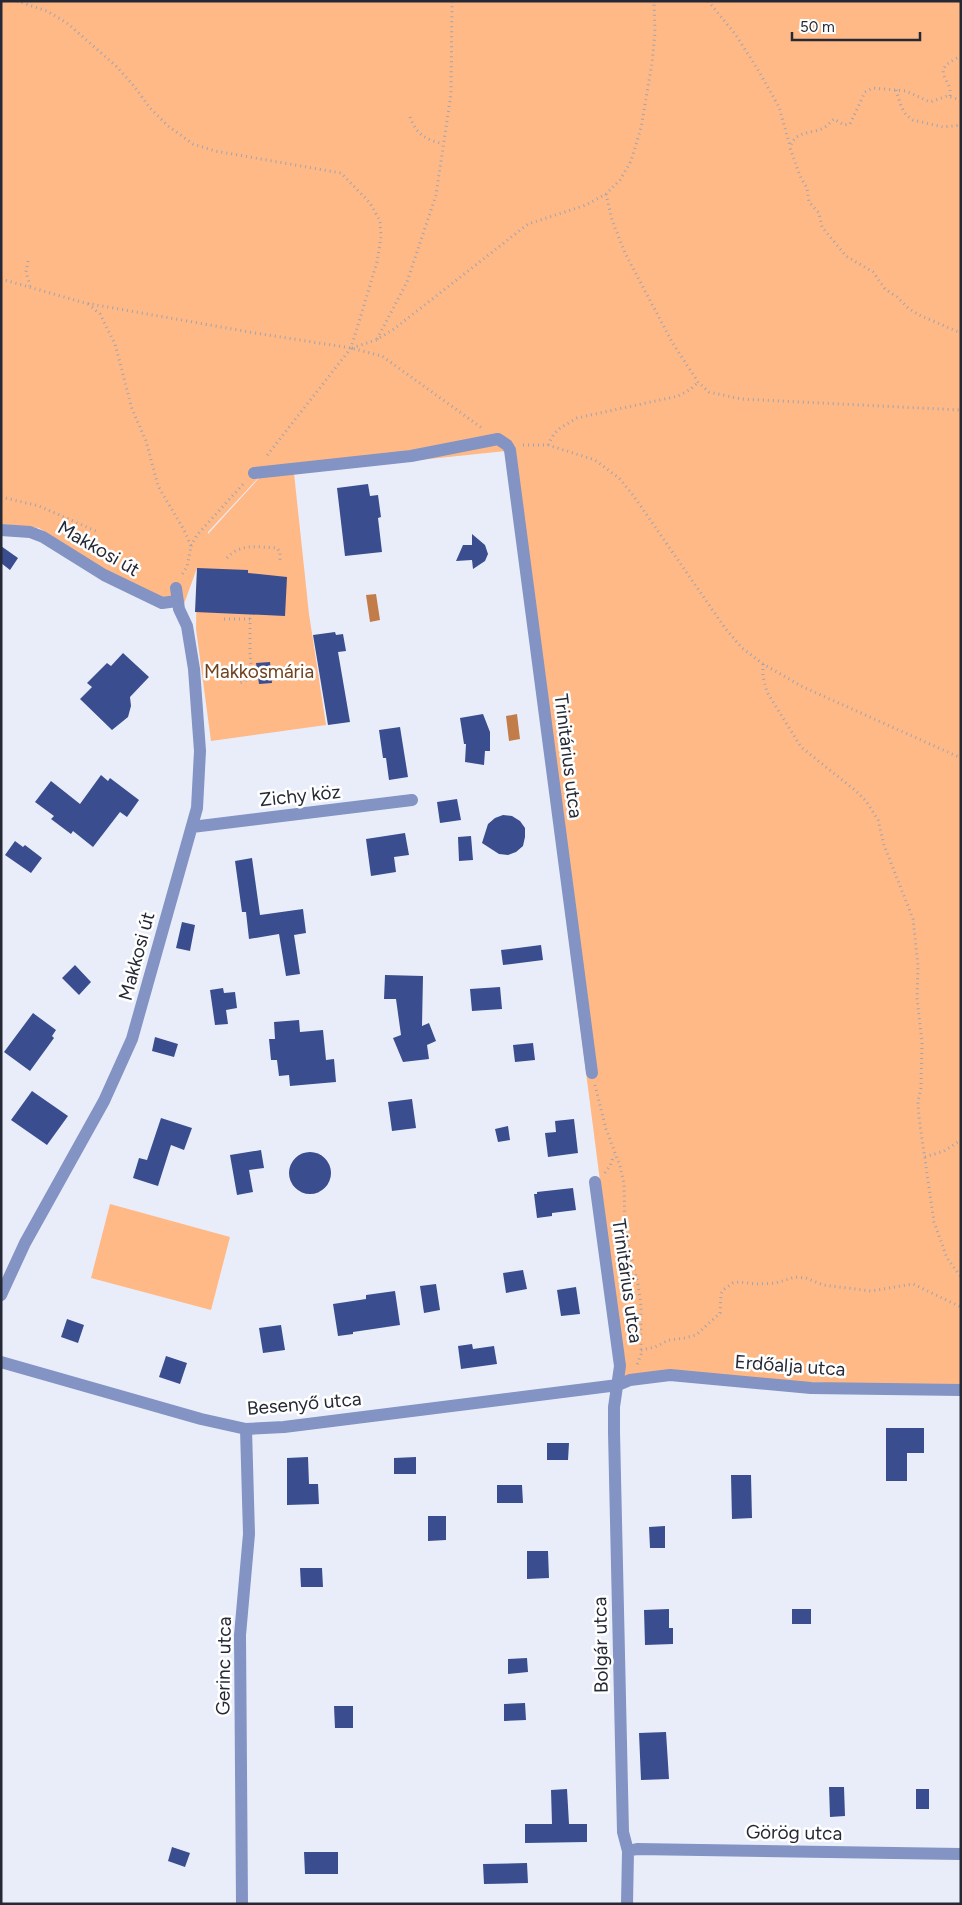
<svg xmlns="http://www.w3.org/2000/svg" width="962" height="1905" font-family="Figtree,sans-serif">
  <rect width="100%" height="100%" fill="#e9edfa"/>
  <!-- green -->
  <path fill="#ffb986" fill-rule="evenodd" d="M1 1H961V1390L690 1376 618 1385 600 1181 506 451 294 473 309 614 326 725 211 741 196 629 197 568 184 604 163 607 39 528 1 524ZM259 477H260L208 534V532Z
    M110 1204 230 1237 211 1310 91 1278Z"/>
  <!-- water -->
  <path fill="#c17c49" d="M376 594 380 620 370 622 366 595Z
    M517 714 520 739 509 741 506 716Z"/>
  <!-- building -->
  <path fill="#3a4d8e" d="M368 484 370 496 378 495 381 517 378 518 382 552 345 556 337 488Z
    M472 534 485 545 488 554 485 561 473 569 472 560 456 561 463 545H472Z
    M1 546 18 558 10 570 1 563Z
    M197 568 248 570V573L287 577 285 616 195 612Z
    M335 632 336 635 343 634 346 651 338 652 350 722 328 725 313 635Z
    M123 653 149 677 130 697 131 706 128 717 112 730 80 699 92 687 87 683 107 663 111 666Z
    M270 662 272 683 259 684 256 663Z
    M483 714 490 732V751H485L484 765 465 762 466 744H464L460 718Z
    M400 727 408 777 389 780 386 758H383L379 730Z
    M101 775 108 781 110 778 139 800 127 817 120 812 93 847 73 831 71 834 51 819 54 816 35 802 51 781 80 804Z
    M457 799 461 820 440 823 437 802Z
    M503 815 512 816 520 821 525 828V837L523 846 516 852 508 855 499 854 482 843 488 824 495 818Z
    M405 833 409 855 394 857 396 872 371 876 366 839Z
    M471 836 473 860 459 861 458 837Z
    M15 841 23 847 25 845 42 858 31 873 5 855Z
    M252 858 260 915 303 909 306 933 294 935 300 974 286 976 279 934 249 939 246 912H242L235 861Z
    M182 922 195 925 190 951 176 948Z
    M541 945 543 960 503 965 501 950Z
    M75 965 91 982 79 995 62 978Z
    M385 975 423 976 422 1026 429 1023 436 1041 427 1045 429 1059 403 1062 393 1038 401 1035 396 999H384Z
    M500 987 502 1009 472 1011 470 989Z
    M223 988 224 993 235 992 237 1008 226 1010 228 1024 215 1025 210 990Z
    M33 1013 56 1030 52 1036 54 1038 30 1071 4 1052Z
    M299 1020 300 1032 323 1030 326 1060 334 1059 336 1082 290 1086 289 1075 279 1076 277 1060H271L269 1039H275L274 1022Z
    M155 1037 178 1044 174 1057 152 1051Z
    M533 1043 535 1060 515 1062 513 1045Z
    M32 1091 68 1116 47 1145 11 1120Z
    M412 1099 416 1128 392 1131 388 1102Z
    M161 1118 192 1128 184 1150 171 1145 158 1186 133 1178 139 1158 147 1160Z
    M574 1119 578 1153 548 1157 545 1133 556 1132 555 1121Z
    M508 1126 510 1140 498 1142 495 1129Z
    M261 1150 264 1168 249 1170 253 1192 237 1195 230 1155Z
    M289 1173a21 21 0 1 1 42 0a21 21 0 1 1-42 0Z
    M573 1188 576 1210 552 1213V1216L537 1218 534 1194H537V1192Z
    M523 1270 527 1289 506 1293 503 1273Z
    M436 1284 440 1310 424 1313 420 1286Z
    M576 1287 580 1314 561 1316 557 1290Z
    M395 1291 400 1325 353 1332V1334L338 1336 333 1304 366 1299V1295Z
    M67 1319 84 1325 78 1343 61 1337Z
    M281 1325 285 1350 263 1353 259 1328Z
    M472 1344 473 1349 494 1346 497 1364 461 1369 458 1346Z
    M166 1356 187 1363 180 1384 159 1377Z
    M886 1428H924V1453H907V1481H886Z
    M547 1443H569L568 1460H547Z
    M308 1457 309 1484H318L319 1504 287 1505V1458Z
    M416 1457V1474H394V1458Z
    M731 1475H751L752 1518 732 1519Z
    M497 1485H522L523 1503H497Z
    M428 1516H446V1540L428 1541Z
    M665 1526V1548H650L649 1527Z
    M527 1551H548L549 1578 527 1579Z
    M300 1568H322L323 1587H301Z
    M669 1609V1628H673V1644L645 1645 644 1610Z
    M792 1609H811V1624H792Z
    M527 1658 528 1672 508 1674V1659Z
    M525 1703 526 1720 504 1721V1704Z
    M334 1706H353V1728H335Z
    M666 1732 669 1779 641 1780 639 1733Z
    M829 1787H844L845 1816 830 1817Z
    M567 1789 569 1824H587V1842L525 1843V1824H552L551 1790Z
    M916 1789H929V1809H916Z
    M172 1847 190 1853 185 1867 168 1861Z
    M304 1852H338V1874H305Z
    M527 1863 528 1883 484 1884 483 1864Z"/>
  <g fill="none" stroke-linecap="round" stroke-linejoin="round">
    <!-- path -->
    <path stroke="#a0a4b0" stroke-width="3" stroke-dasharray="1 4" stroke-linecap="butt" d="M17 1 47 11 67 23 116 66 134 86 150 108 168 126 193 144 215 151 341 173 370 203 380 221 381 237 377 262 351 348 265 458
      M708 1 736 35 758 70 779 107 790 146
      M896 90 901 106 906 115 913 120 943 127 961 125
      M950 96C953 77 927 72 961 56
      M961 100 947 96 930 102 906 91 873 88 865 92 850 124 844 125 834 119C831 121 829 125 825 127 812 135 795 129 790 148L800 176 807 188 809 202 819 213 822 227 846 256 873 272 885 289 897 297 908 308 919 315 961 333
      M410 117C417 135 425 139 443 144
      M606 194 612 220 625 253 672 342 698 382 709 392 741 399 961 410
      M28 261 26 272 30 286
      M1 279 85 303 255 333 351 348 382 356 482 428
      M88 304 100 314 115 344 132 409 146 441 158 486 184 530 191 546 187 567 181 576
      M377 339 407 282 436 195 451 94 452 1
      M352 348 376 340 394 329 528 224 586 205 606 194 620 180 631 161 641 128 652 63 655 33 654 1
      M523 445H548L595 460 619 478 633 495 725 628 742 648 763 664 803 687 961 758
      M548 445 554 434 560 428 577 418 678 396 691 389 698 382
      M1 497 39 506 98 532
      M191 546 197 535 245 482
      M227 558C240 543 258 547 277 548L280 552V561
      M224 619H250V653L252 675 245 681 239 683
      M250 619V614
      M763 664V677L767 692 801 747 856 791 866 801 878 820 884 845 913 919 918 966 917 998 922 1042 921 1088 918 1102 919 1118 934 1222 947 1258 961 1277
      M595 1085 606 1129 620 1166 624 1184 625 1231 638 1284 641 1306V1354L637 1365
      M925 1157 944 1151 961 1140
      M605 1173 610 1166 614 1155
      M641 1350 655 1347 669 1340 685 1338 696 1335 720 1313 721 1294 723 1290 733 1283 739 1282 756 1284 776 1283 795 1277 806 1278 823 1285 871 1291 913 1284 961 1307"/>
    <!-- minor -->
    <path stroke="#8293c4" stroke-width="12" d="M254 473 411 456 498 439 507 445 510 450 592 1073
      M1 530 30 532 43 537 104 575 162 603 177 601
      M192 827 412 800
      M595 1182 620 1366 614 1407V1432L623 1832 628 1851 627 1904
      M1 1295 25 1243 104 1101 132 1039 197 808 200 751 194 669 187 626 179 609 176 588
      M1 1362 201 1419 246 1429 284 1427 618 1385 630 1380 670 1375 811 1388 961 1390
      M628 1851 637 1849 961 1854
      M242 1904 240 1635 249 1534 246 1429"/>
  </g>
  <g text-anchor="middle" stroke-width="5" stroke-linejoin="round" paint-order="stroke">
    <!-- street labels -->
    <g font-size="19" fill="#252935" stroke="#fff">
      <text transform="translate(99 548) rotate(30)" y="7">Makkosi út</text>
      <text transform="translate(569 756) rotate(83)" y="7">Trinitárius utca</text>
      <text transform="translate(300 795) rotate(-6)" y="7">Zichy köz</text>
      <text transform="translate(136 956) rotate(-75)" y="7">Makkosi út</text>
      <text transform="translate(628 1281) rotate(82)" y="7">Trinitárius utca</text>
      <text transform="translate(790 1365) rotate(4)" y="7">Erdőalja utca</text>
      <text transform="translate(304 1403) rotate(-5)" y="7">Besenyő utca</text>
      <text transform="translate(600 1645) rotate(-91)" y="7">Bolgár utca</text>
      <text transform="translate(223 1666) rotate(-89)" y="7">Gerinc utca</text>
      <text transform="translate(794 1832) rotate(1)" y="7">Görög utca</text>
    </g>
    <!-- park labels -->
    <g font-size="19" fill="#70411c" stroke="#fff">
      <text x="259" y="678">Makkosmária</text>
    </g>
  </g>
  <!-- border -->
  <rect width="962" height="1905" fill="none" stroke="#252935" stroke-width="5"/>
  <!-- scale -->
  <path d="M792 32v8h128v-8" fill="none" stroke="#252935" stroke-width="2.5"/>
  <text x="800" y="32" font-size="15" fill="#252935" stroke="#ffffff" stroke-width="4" paint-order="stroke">50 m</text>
</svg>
